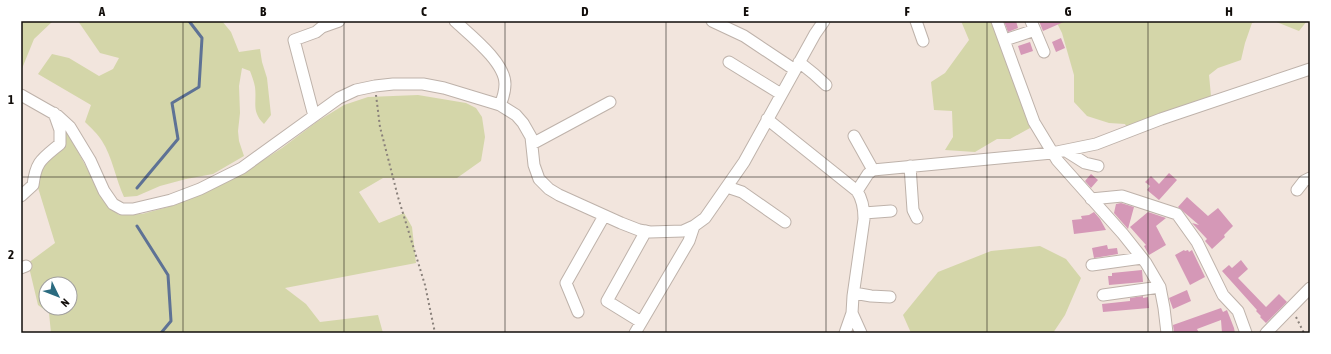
<svg xmlns="http://www.w3.org/2000/svg" width="1331" height="354" font-family="'Asap Condensed',sans-serif">
  <rect width="100%" height="100%" fill="#f2e5dd"/>
  <!-- green -->
  <path fill="#d4d6a9" fill-rule="evenodd" d="M21 21H53L34 39 21 71Z
    M78 21H222L231 32 239 52 260 49 262 62 267 78 271 115 264 124C251 111 257 103 255 87 254 82 252 76 250 71L242 68 239 86 240 113 238 131 239 141 244 156 213 174 186 179 160 186 137 196 124 197C116 180 112 156 102 141 98 134 91 128 85 122L91 105 38 74 52 54 69 58 99 76 113 69 119 58 100 53Z
    M961 21H992L1004 50 1030 128 1010 139H997L975 152 945 150 953 137 952 111 934 110 931 82 945 73 969 40Z
    M1056 21H1258L1252 23 1245 43 1241 60 1218 68 1209 75 1211 96 1129 131 1125 124 1109 123 1087 116 1074 102V75L1062 33Z
    M1274 21H1307L1299 31Z
    M418 95 466 103 476 108 482 117 485 137 481 161 457 178H383L359 192 379 223 404 213 412 227 416 263 285 288 306 304 320 322 378 315 383 333H51L49 313 38 305 28 263 55 243 35 178 63 130 68 133 106 204 119 215 142 214 168 207 251 168 282 148 318 121 344 105 368 97ZM46 284H70V308H46Z
    M1040 246 1066 259 1081 278 1065 315 1053 333H911L903 315 938 272 991 251Z"/>
  <g fill="none" stroke-linecap="round" stroke-linejoin="round">
    <!-- stream -->
    <path stroke="#5e7295" stroke-width="3" d="M137 188 178 139 172 103 199 87 202 38 189 21
      M137 226 168 275 171 321 161 333"/>
  </g>
  <!-- building -->
  <path fill="#d598b7" d="M1004 21H1016L1018 28 1008 32Z
    M1039 21H1066L1043 31Z
    M1061 38 1065 48 1056 52 1052 42Z
    M1030 42 1033 51 1021 55 1018 46Z
    M1169 173 1177 180 1159 200 1147 190 1150 186 1145 182 1151 176 1159 184Z
    M1091 174 1098 180 1091 188 1085 181Z
    M1187 197 1208 216 1218 208 1233 226 1224 235 1225 237 1212 249 1205 241 1207 239 1192 223 1199 225 1178 207Z
    M1121 203 1134 207 1128 229 1114 213 1116 204Z
    M1094 212 1100 219 1106 230 1074 234 1072 220 1082 219 1081 216 1089 215Z
    M1148 212 1166 218 1156 226 1166 245 1149 255 1144 246 1146 245 1130 227Z
    M1107 245 1108 249 1117 248 1118 254 1094 258 1092 248Z
    M1184 250 1185 251 1188 250 1189 252 1192 250 1205 277 1190 285 1175 255Z
    M1241 260 1248 269 1238 278 1266 307 1279 294 1287 302 1266 323 1260 317 1261 316 1256 311 1257 310 1222 271 1229 265 1232 268Z
    M1142 270 1143 282 1109 285 1108 276H1112V273Z
    M1187 290 1191 301 1173 309 1169 298Z
    M1143 296V298L1148 297 1149 308 1103 312 1102 304 1130 301V298Z
    M1221 308 1223 312 1227 310 1234 328 1235 333H1222L1221 320 1197 329 1199 333H1174L1173 325Z"/>
  <g fill="none" stroke-linecap="round" stroke-linejoin="round">
    <!-- minor casing -->
    <g stroke="#beb2aa" stroke-width="13">
      <path id="minor" d="M455 21C470 35 505 62 505 84 505 91 503 98 500 105
        M712 21 744 36 795 70
        M916 21 923 41
        M997 21 1034 122 1057 160 1123 234 1146 263 1160 287 1164 308 1167 333
        M1031 21 1044 52
        M1005 40 1035 30
        M729 62 781 94
        M799 62 814 74 826 85
        M21 95 58 116 70 127 90 160 104 191 113 204 122 209H133L171 200 200 189 242 168 314 116 339 98 356 90 375 86 393 84H423L444 88 500 105 516 115 523 123 531 137 534 165 539 179 549 189 559 195 621 223 639 230 650 232 683 231 694 226 705 218 744 162 815 34 824 21
        M314 116 294 40 316 32 322 27 339 21
        M767 119 857 191C863 200 864 209 864 219L853 296 852 313 861 333
        M854 136 873 170
        M532 144 610 102
        M1066 151 1085 163 1098 166
        M910 166 913 210 917 218
        M727 187 742 192 785 222
        M1297 190 1304 181 1310 178
        M857 191 868 174 873 170 1052 153 1096 144 1161 119 1310 69
        M21 196 33 185C36 161 42 159 60 144V130L54 113
        M1091 199 1122 196 1177 214 1197 242 1223 295 1238 311 1246 333
        M864 213 891 211
        M1092 265 1142 258
        M21 268 26 266
        M854 293 871 296 890 297
        M1103 295 1160 287
        M578 312 566 283 604 216
        M641 322 607 301 646 231
        M635 333 689 241 694 226
        M845 333 852 313
        M1266 333 1310 288"/>
    </g>
    <!-- path -->
    <path stroke="#8a817b" stroke-width="2" stroke-dasharray="2 3" stroke-linecap="butt" d="M376 95 380 127 398 197 425 285 435 333
      M1296 317 1304 333"/>
    <!-- minor -->
    <use href="#minor" stroke="#fff" stroke-width="11"/>
  </g>
  <!-- grid -->
  <path fill="none" stroke="#110d0a" stroke-width="1" stroke-opacity="0.55" d="M183 21V333M344 21V333M505 21V333M666 21V333M826 21V333M987 21V333M1148 21V333M21 177H1310"/>
  <!-- border -->
  <rect width="1331" height="354" fill="none" stroke="#ffffff" stroke-width="44"/>
  <!-- north arrow -->
  <g transform="translate(58 296) rotate(133)"><circle r="19" fill="#ffffff" stroke="#a09e9d"/>
  <path d="M0-3L7 15L0 10L-7 15Z" fill="#2b6b80"/>
  <text y="-6" font-size="11" font-weight="bold" text-anchor="middle" fill="#110d0a">N</text>
  </g>
  <rect x="22" y="22" width="1287" height="310" fill="none" stroke="#110d0a" stroke-width="1.5"/>
  <g font-size="13" text-anchor="middle" font-weight="bold" fill="#110d0a">
    <text x="102" y="16">A</text>
    <text x="263" y="16">B</text>
    <text x="424" y="16">C</text>
    <text x="585" y="16">D</text>
    <text x="746" y="16">E</text>
    <text x="907" y="16">F</text>
    <text x="1068" y="16">G</text>
    <text x="1229" y="16">H</text>
    <text x="11" y="104">1</text>
    <text x="11" y="259">2</text>
  </g>
</svg>
